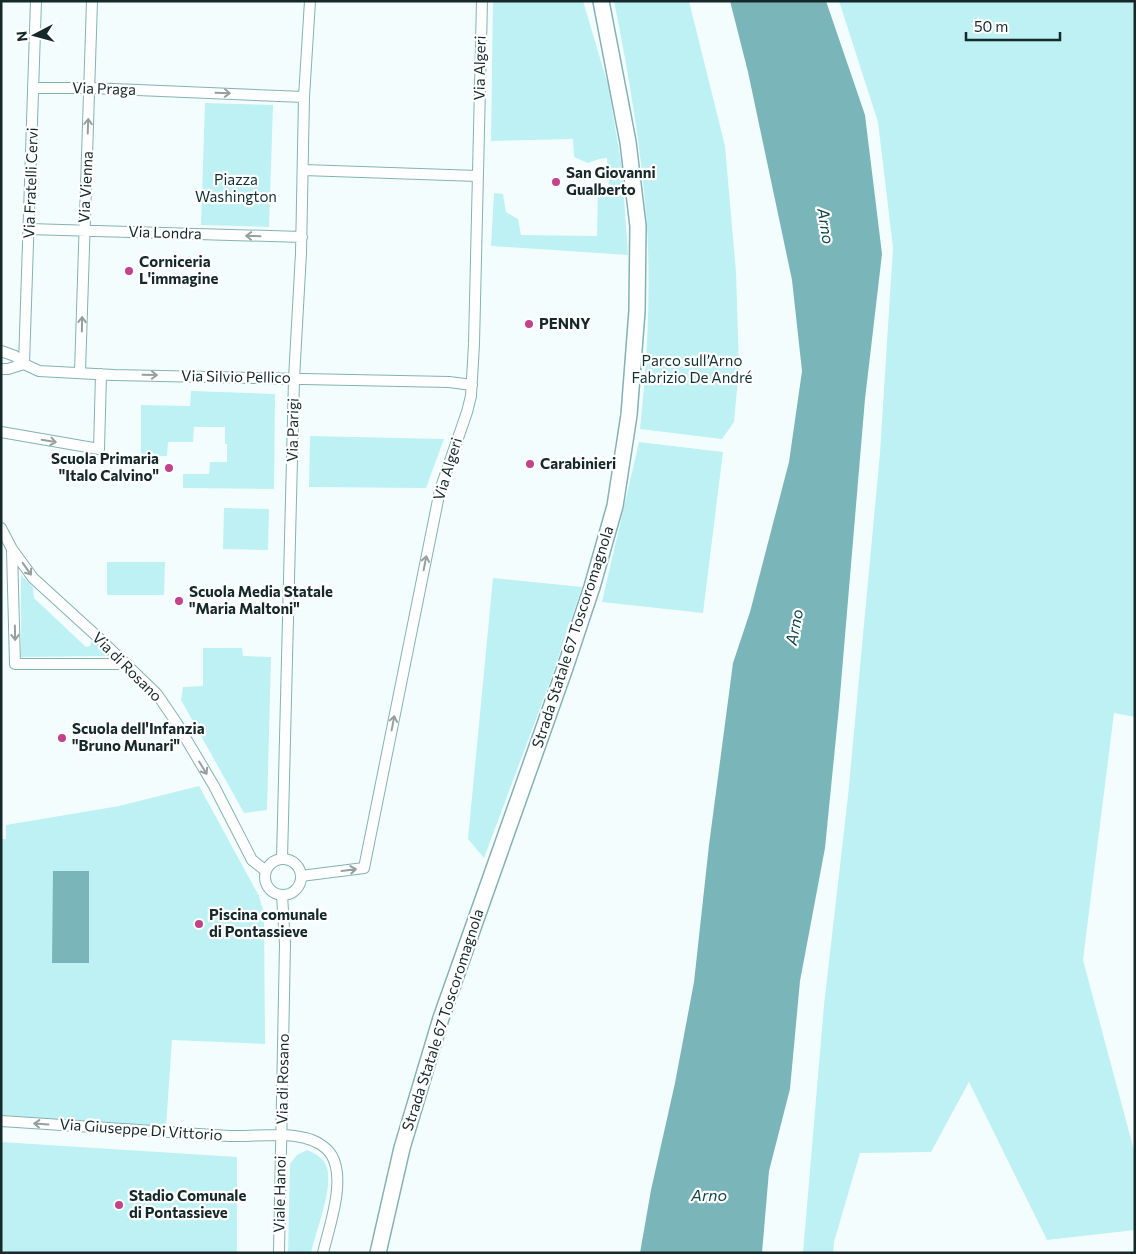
<svg xmlns="http://www.w3.org/2000/svg" width="1136" height="1254" font-family="Commissioner,sans-serif">
  <rect width="100%" height="100%" fill="#f4fdfd"/>
  <!-- green -->
  <path fill="#bdf1f3" d="M493 1H583L608 85 622 168 628 255 491 246 494 193 503 194 506 212 518 219 521 235 597 236 598 189 609 188 607 158 599 159 588 163 574 157 573 139 491 141Z
    M614 1H689L725 146 736 272 739 368 734 422 722 439 640 429C647 363 651 294 647 227 642 151 629 76 614 1Z
    M839 1H1135V717L1114 713 1083 960 1135 1154V1230L1047 1240 969 1082 931 1152 860 1153 834 1242 833 1253H803L824 1005 848 796 880 453 893 248 878 122Z
    M205 103 273 105 269 227 201 225Z
    M191 391 275 394 274 489 183 488V474H209L210 462H227V444H225V427H194L193 442H168L167 456H141V405L190 406Z
    M310 436 444 439 426 488 309 487Z
    M639 442 723 452 703 613 602 602Z
    M224 508 269 509 268 550 223 549Z
    M107 562H165L164 595H107Z
    M21 575 33 587 34 598 86 647 90 646 92 639 109 656 21 657Z
    M493 578 582 587 552 676 484 858 468 839Z
    M203 648H242L243 656 271 657 267 810 244 813 181 700 183 687 203 686Z
    M199 786 259 896 264 914 265 1044 172 1040 166 1127 1 1115V839H6V825L119 806Z
    M1 1142 237 1157V1253H1Z
    M307 1150C316 1154 324 1158 327 1168 333 1190 316 1230 311 1253H288L290 1164 297 1155Z"/>
  <!-- water -->
  <path fill="#7ab6b9" d="M730 1H826L865 115 882 254 865 399 839 707 825 848 800 981 790 1089 769 1171 762 1253H640L651 1190 675 1083 694 982 709 845 733 663 750 612 789 462 802 371 792 280 748 72Z
    M53 871H89V963H52Z"/>
  <g fill="none" stroke-linecap="round" stroke-linejoin="round">
    <!-- minor casing -->
    <g stroke="#83b2b5" stroke-width="12">
      <path id="minor" d="M33 88H90L304 97
        M303 170 478 176
        M29 229 302 237
        M1 351 15 356 24 364 39 371 114 375 449 382 472 385
        M24 364 36 1
        M1 369H8L24 364
        M80 372 92 1
        M1 432 99 449 101 374
        M1 528 12 549 33 578 101 640 157 694 176 722 214 786 252 860 266 871
        M12 550 15 664H127
        M282 859 294 379 301 253 304 97 310 1
        M265 877a18 18 0 1 1 36 0a18 18 0 1 1-36 0Z
        M301 876 364 868 440 490 467 412 471 396 474 344 482 1
        M1 1121C77 1126 153 1131 229 1136 253 1137 282 1132 305 1138 315 1140 327 1147 332 1156 346 1181 329 1227 323 1253
        M279 1253 285 944 282 895"/>
    </g>
    <!-- primary casing -->
    <g stroke="#83b2b5" stroke-width="18">
      <path id="primary" d="M378 1253 402 1148 441 1018 565 668 592 587 615 506 629 415 637 311 638 226 628 142 601 1"/>
    </g>
    <!-- minor -->
    <use href="#minor" stroke="#fff" stroke-width="10"/>
    <!-- primary -->
    <use href="#primary" stroke="#fff" stroke-width="15"/>
  </g>
  <!-- one-way arrows -->
  <defs><path id="oneway-shaft" d="M-6 0H5M1.5-3L5.5 0L1.5 3" fill="none" stroke-width="1.6" stroke-linecap="round" stroke-linejoin="round" transform="scale(1.25)"/></defs>
  <g stroke="#969f9f">
    <use href="#oneway-shaft" transform="translate(223 93) rotate(2)"/>
    <use href="#oneway-shaft" transform="translate(88 126) rotate(-88)"/>
    <use href="#oneway-shaft" transform="translate(253 236) rotate(-178)"/>
    <use href="#oneway-shaft" transform="translate(82 324) rotate(-89)"/>
    <use href="#oneway-shaft" transform="translate(150 375) rotate(1)"/>
    <use href="#oneway-shaft" transform="translate(49 441) rotate(10)"/>
    <use href="#oneway-shaft" transform="translate(425 563) rotate(-79)"/>
    <use href="#oneway-shaft" transform="translate(27 569) rotate(55)"/>
    <use href="#oneway-shaft" transform="translate(15 633) rotate(89)"/>
    <use href="#oneway-shaft" transform="translate(393 723) rotate(-79)"/>
    <use href="#oneway-shaft" transform="translate(203 768) rotate(59)"/>
    <use href="#oneway-shaft" transform="translate(349 870) rotate(-7)"/>
    <use href="#oneway-shaft" transform="translate(41 1124) rotate(-176)"/>
  </g>
  <!-- markers -->
  <g fill="#c3428a" stroke="#fff" stroke-width="2">
    <circle cx="556" cy="182" r="5"/>
    <circle cx="129" cy="271" r="5"/>
    <circle cx="529" cy="324" r="5"/>
    <circle cx="530" cy="464" r="5"/>
    <circle cx="169" cy="468" r="5"/>
    <circle cx="179" cy="601" r="5"/>
    <circle cx="62" cy="738" r="5"/>
    <circle cx="199" cy="924" r="5"/>
    <circle cx="119" cy="1205" r="5"/>
  </g>
  <g text-anchor="middle" stroke-width="4.5" stroke-linejoin="round" paint-order="stroke">
    <!-- street labels -->
    <g font-size="15" fill="#16292a" stroke="#fff">
      <text transform="translate(480 68) rotate(-89)" y="5">Via Algeri</text>
      <text transform="translate(104 89) rotate(2)" y="5">Via Praga</text>
      <text transform="translate(31 183) rotate(-88)" y="5">Via Fratelli Cervi</text>
      <text transform="translate(86 187) rotate(-87)" y="5">Via Vienna</text>
      <text transform="translate(165 233) rotate(2)" y="5">Via Londra</text>
      <text transform="translate(236 377) rotate(1)" y="5">Via Silvio Pellico</text>
      <text transform="translate(293 430) rotate(-89)" y="5">Via Parigi</text>
      <text transform="translate(448 469) rotate(-73)" y="5">Via Algeri</text>
      <text transform="translate(573 637) rotate(-72)" y="5">Strada Statale 67 Toscoromagnola</text>
      <text transform="translate(127 667) rotate(45)" y="5">Via di Rosano</text>
      <text transform="translate(443 1020) rotate(-72)" y="5">Strada Statale 67 Toscoromagnola</text>
      <text transform="translate(283 1079) rotate(-89)" y="5">Via di Rosano</text>
      <text transform="translate(141 1130) rotate(4)" y="5">Via Giuseppe Di Vittorio</text>
      <text transform="translate(280 1194) rotate(-89)" y="5">Viale Hanoi</text>
    </g>
    <!-- poi labels -->
    <g font-size="15" font-weight="bold" fill="#16292a" stroke="#fff" text-anchor="start">
      <text x="566" y="178">San Giovanni<tspan x="566" dy="17">Gualberto</tspan></text>
      <text x="139" y="267">Corniceria<tspan x="139" dy="17">L'immagine</tspan></text>
      <text x="539" y="329">PENNY</text>
      <text x="159" y="464" text-anchor="end">Scuola Primaria<tspan x="159" dy="17">"Italo Calvino"</tspan></text>
      <text x="540" y="469">Carabinieri</text>
      <text x="189" y="597">Scuola Media Statale<tspan x="189" dy="17">"Maria Maltoni"</tspan></text>
      <text x="72" y="734">Scuola dell'Infanzia<tspan x="72" dy="17">"Bruno Munari"</tspan></text>
      <text x="209" y="920">Piscina comunale<tspan x="209" dy="17">di Pontassieve</tspan></text>
      <text x="129" y="1201">Stadio Comunale<tspan x="129" dy="17">di Pontassieve</tspan></text>
    </g>
    <!-- park labels -->
    <g font-size="15" fill="#113132" stroke="#fff">
      <text x="236" y="185">Piazza<tspan x="236" dy="17">Washington</tspan></text>
      <text x="692" y="366">Parco sull’Arno<tspan x="692" dy="17">Fabrizio De André</tspan></text>
    </g>
    <!-- water labels -->
    <g font-size="16" font-style="italic" fill="#0c4447" stroke="#fff">
      <text transform="translate(826 226) rotate(81)" y="6">Arno</text>
      <text transform="translate(794 627) rotate(-79)" y="6">Arno</text>
      <text x="709" y="1201">Arno</text>
    </g>
  </g>
  <!-- border -->
  <rect width="1136" height="1254" fill="none" stroke="#16292a" stroke-width="5"/>
  <!-- north arrow -->
  <g transform="translate(35 35) rotate(264)" stroke="#ffffff" stroke-width="4" paint-order="stroke">
  <path d="M0-4L9 19L0 12L-9 19Z" fill="#16292a"/>
  <text y="-8" font-size="14" font-weight="bold" text-anchor="middle" fill="#16292a">N</text>
  </g>
  <!-- scale -->
  <path d="M966 32v8h94v-8" fill="none" stroke="#16292a" stroke-width="2.5"/>
  <text x="974" y="32" font-size="15" fill="#16292a" stroke="#ffffff" stroke-width="4" paint-order="stroke">50 m</text>
</svg>
